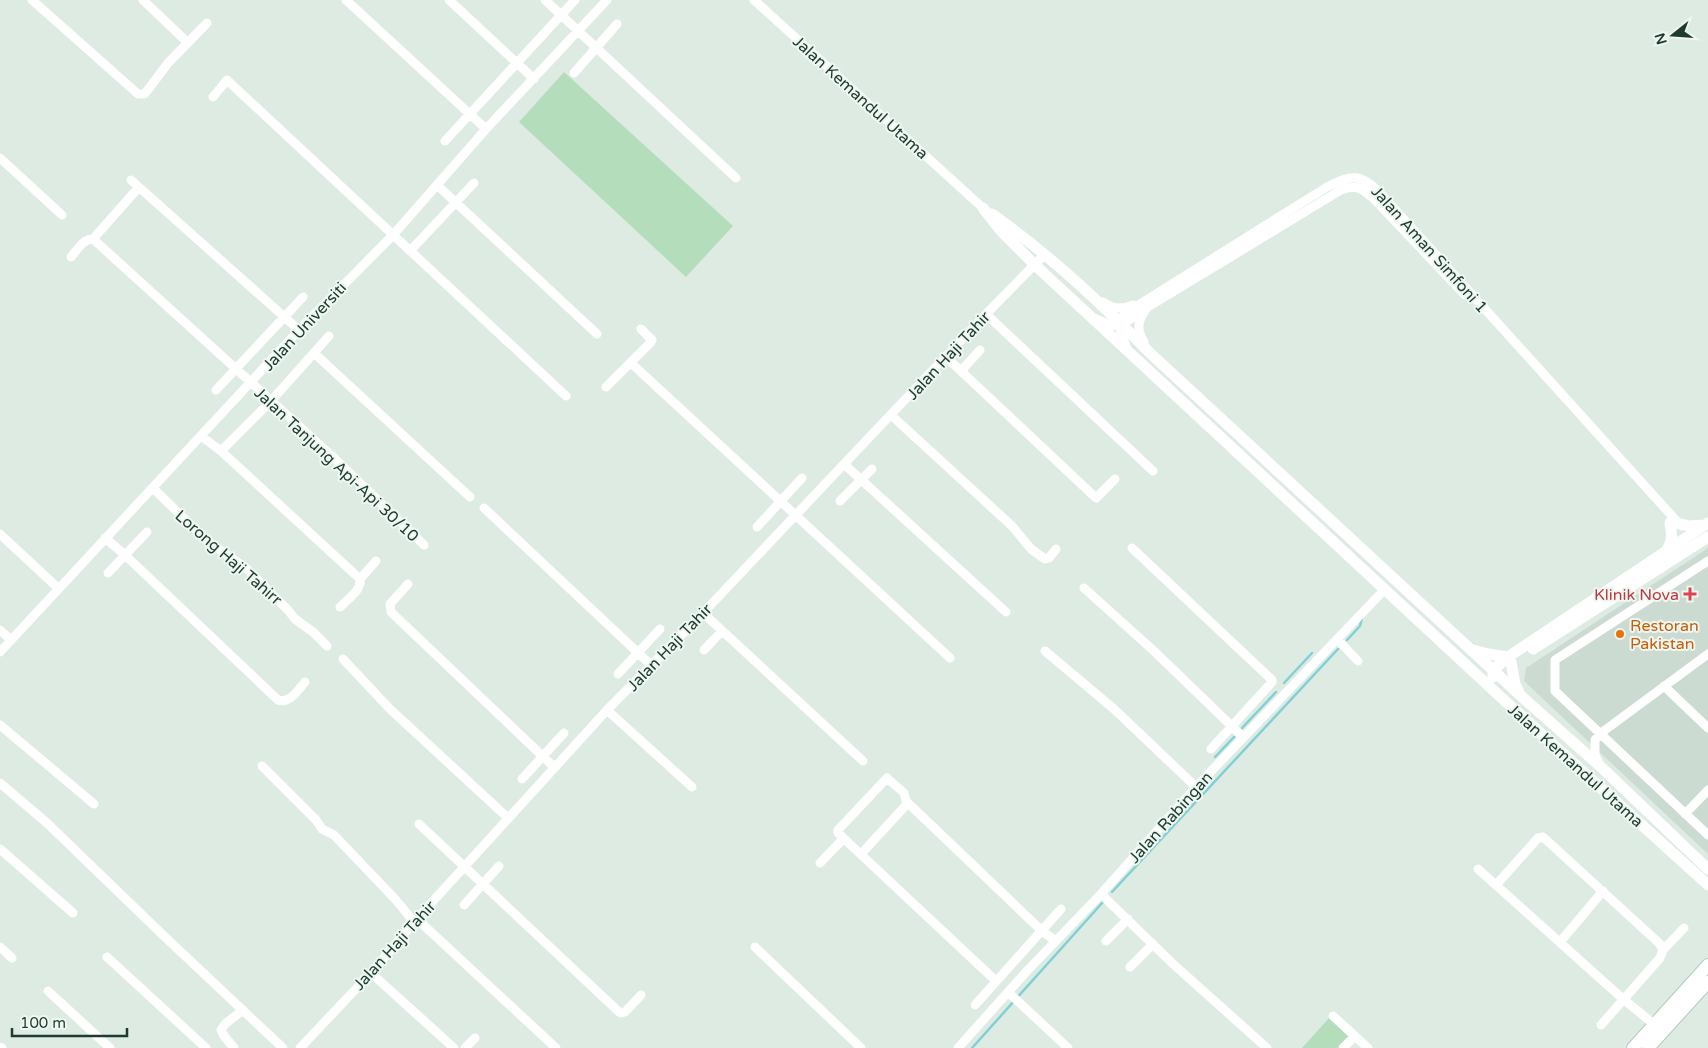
<svg xmlns="http://www.w3.org/2000/svg" width="1708" height="1048" font-family="'Varela Round',sans-serif">
  <rect width="100%" height="100%" fill="#deebe3"/>
  <!-- built -->
  <path fill="#ccdbd2" d="M1708 548V854L1524 681 1526 668Z"/>
  <!-- green -->
  <path fill="#b4debb" d="M564 72 733 226 686 277 519 122Z
    M1329 1018 1349 1037 1339 1048H1302Z"/>
  <g fill="none" stroke-linecap="round" stroke-linejoin="round">
    <!-- stream -->
    <path stroke="#80d1d5" stroke-width="2.5" d="M1347 640 1360 626 1362 618
      M1284 683 1312 653
      M1242 728 1276 692
      M1215 757 1234 737
      M1112 892 1338 649
      M972 1048 1103 902"/>
    <!-- secondary casing -->
    <g stroke="#b0cbbe" stroke-width="14">
      <path id="secondary" d="M1633 1048 1708 965
        M1648 1048 1708 982"/>
    </g>
    <!-- minor -->
    <path stroke="#fff" stroke-width="9" d="M32 0 138 94H144L147 91 168 63 207 23
      M143 0 188 43
      M346 0 486 129
      M449 0 534 79
      M545 0 736 178
      M754 0 983 208
      M574 73 617 24
      M213 97 227 80 566 396
      M445 141 575 0
      M0 158 62 215
      M131 180 299 330
      M437 185 597 334
      M93 239 139 187
      M410 251 474 183
      M71 257C77 250 83 239 93 239L332 456 424 545
      M1103 302C1113 309 1121 310 1133 305
      M986 314 1153 471
      M1094 318C1103 322 1113 327 1122 325L1148 307 1341 190C1358 184 1361 188 1374 199L1465 295
      M1144 342C1137 330 1137 323 1145 311
      M1127 349 1117 321 1132 309 1327 187C1352 174 1361 173 1381 194L1681 526
      M314 353 470 497
      M946 357 1096 498 1115 479
      M631 363 950 658
      M961 371 980 350
      M606 387 651 342 652 340 641 329
      M216 390 303 297
      M891 415 1012 526 1031 549 1045 559 1049 558 1056 549
      M201 436 221 451 360 579C362 590 348 599 340 607
      M221 451 271 401 329 336
      M844 464 1006 612
      M153 488 206 540 247 569 288 610 295 619 313 632 327 646
      M840 501 872 469
      M484 508 651 665
      M757 527 802 478
      M0 534 58 588
      M105 538 125 555 278 700C290 704 298 690 305 682
      M1132 548 1272 680V682L1211 749
      M1708 561 1555 660V691L1708 835
      M108 573 147 532
      M360 579 376 561
      M408 584 390 604 391 612 554 767
      M1084 588 1155 652 1243 737
      M703 613 863 761
      M0 630 11 640
      M1337 639 1358 661
      M704 650 722 631
      M1045 651 1114 709 1196 787
      M0 652 299 330 393 235 486 129 607 0
      M343 659 390 709 508 818
      M618 674 660 629
      M1664 686 1708 728
      M607 710 692 787
      M0 725 94 804
      M1599 763 1595 755V740L1601 733 1708 654
      M262 766 316 820 322 829 334 835 395 899 414 922
      M522 779 564 733
      M0 783 47 823 165 937 283 1048
      M906 801 904 793 887 778 838 830V833L996 981
      M1685 814 1708 790
      M419 824 618 1011 621 1013 625 1012 641 995
      M0 849 73 913
      M861 854 908 803 1042 931 1056 941
      M820 863 843 839
      M1478 869 1623 999 1655 1025
      M1496 885 1538 838 1543 837 1659 943 1663 950
      M1101 894 1172 963 1267 1048
      M464 905 499 866
      M417 919 556 1048
      M1106 941 1128 919
      M1560 942 1603 891
      M0 947 12 958
      M755 947 861 1048
      M107 957 206 1048
      M1130 967 1153 944
      M371 973 454 1048
      M48 991 110 1048
      M1008 992 1068 1048
      M975 1005 1061 909
      M1333 1016 1368 1048
      M1601 1025 1660 958 1663 950 1684 928
      M0 1047 2 1048
      M234 1048 224 1036 221 1030 225 1024 243 1010
      M300 1048 371 973 414 922 607 710 703 613 986 314 1045 254
      M465 1048 475 1038
      M958 1048 1026 972 1101 894 1196 787 1385 589
      M1343 1048 1355 1036"/>
    <!-- tertiary -->
    <path stroke="#fff" stroke-width="11" d="M983 208 1002 232 1035 265 1505 701 1708 885
      M992 214C1051 256 1101 303 1151 354L1521 696 1601 767 1708 869
      M1677 523 1689 526 1705 525
      M1667 550C1673 540 1672 534 1670 523
      M1533 649 1708 537
      M1473 650 1488 654 1508 657
      M1511 662 1515 684 1519 692
      M1493 677V670L1508 657 1708 523"/>
    <!-- secondary -->
    <use href="#secondary" stroke="#fff" stroke-width="12"/>
  </g>
  <!-- markers -->
  <path fill="#e0444e" stroke="#eef7f2" stroke-width="2" d="M1687.5 586.5h5v5h5v5h-5v5h-5v-5h-5v-5h5z"/>
  <circle fill="#e8710a" stroke="#eef7f2" stroke-width="2" cx="1620" cy="634" r="5"/>
  <g text-anchor="middle" stroke-width="4" stroke-linejoin="round" paint-order="stroke">
    <!-- street labels -->
    <g font-size="16" fill="#1e3b30" stroke="#eef7f2">
      <text transform="translate(861 97) rotate(42)" y="6">Jalan Kemandul Utama</text>
      <text transform="translate(1430 249) rotate(48)" y="6">Jalan Aman Simfoni 1</text>
      <text transform="translate(304 326) rotate(-47)" y="6">Jalan Universiti</text>
      <text transform="translate(948 355) rotate(-47)" y="6">Jalan Haji Tahir</text>
      <text transform="translate(337 464) rotate(43)" y="6">Jalan Tanjung Api-Api 30/10</text>
      <text transform="translate(229 557) rotate(41)" y="6">Lorong Haji Tahirr</text>
      <text transform="translate(669 647) rotate(-46)" y="6">Jalan Haji Tahir</text>
      <text transform="translate(1576 765) rotate(42)" y="6">Jalan Kemandul Utama</text>
      <text transform="translate(1170 817) rotate(-48)" y="6">Jalan Rabingan</text>
      <text transform="translate(394 945) rotate(-48)" y="6">Jalan Haji Tahir</text>
    </g>
    <!-- health labels -->
    <g font-size="16" fill="#be3a42" stroke="#eef7f2" text-anchor="end">
      <text x="1679" y="600">Klinik Nova</text>
    </g>
    <!-- food labels -->
    <g font-size="16" fill="#c56008" stroke="#eef7f2" text-anchor="start">
      <text x="1630" y="631">Restoran<tspan x="1630" dy="18">Pakistan</tspan></text>
    </g>
  </g>
  <!-- north arrow -->
  <g transform="translate(1673 35) rotate(253)" stroke="#eef7f2" stroke-width="4" paint-order="stroke">
  <path d="M0-4L9 19L0 12L-9 19Z" fill="#1e3b30"/>
  <text y="-8" font-size="14" font-weight="bold" text-anchor="middle" fill="#1e3b30">N</text>
  </g>
  <!-- scale -->
  <path d="M12 1028v8h115v-8" fill="none" stroke="#1e3b30" stroke-width="2.5"/>
  <text x="20" y="1028" font-size="15" fill="#1e3b30" stroke="#eef7f2" stroke-width="4" paint-order="stroke">100 m</text>
</svg>
